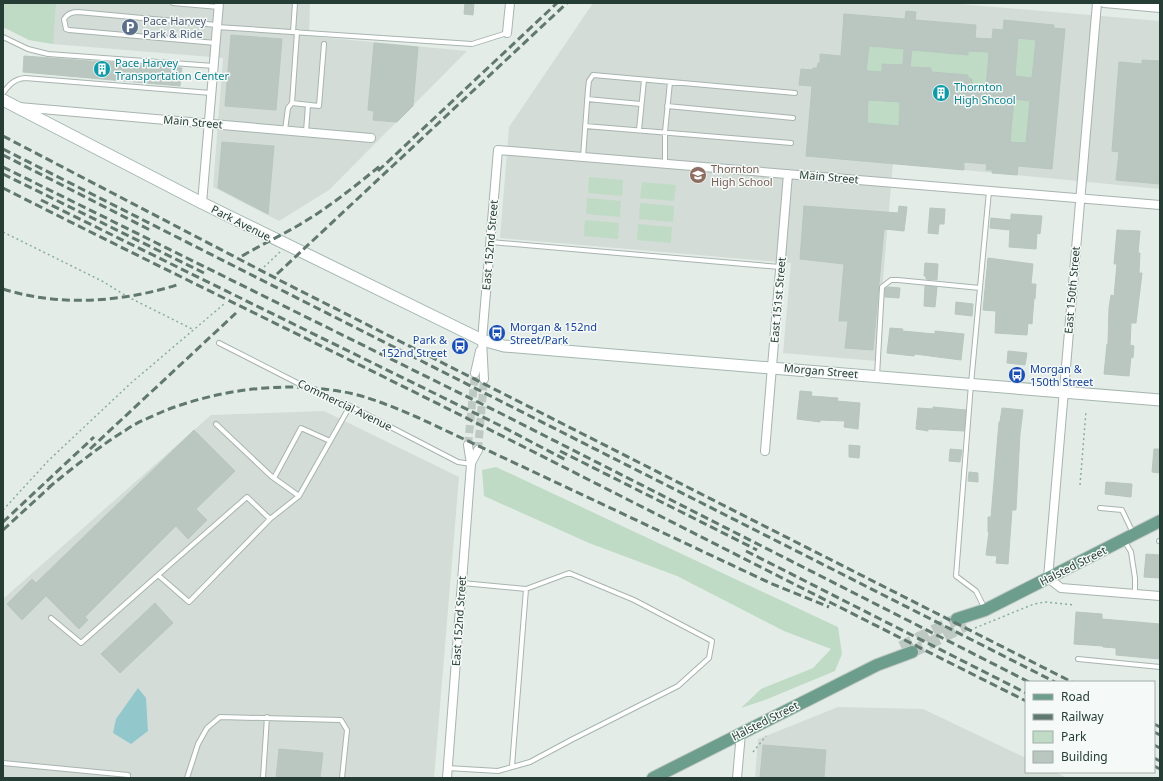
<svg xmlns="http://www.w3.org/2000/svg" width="1163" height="781" font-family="'Noto Sans',sans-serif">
  <rect width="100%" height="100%" fill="#e4ece8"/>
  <!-- built -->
  <path fill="#d3dcd7" d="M3 3H310L309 36 467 51 329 190 279 221 213 187 223 58 53 44 29 40 3 27Z
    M593 3H948L1160 21V189L893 163 876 361 783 353 791 263 500 238 509 127Z
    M324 411 459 477 434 778H3V599L211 415Z
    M838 707 923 709 1026 758V772H1055L1067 778H755L758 739Z"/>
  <!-- green -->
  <path fill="#bfdbc5" d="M3 3H56L53 44 29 40 3 27Z
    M1018 38 1036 40 1032 78 1015 76Z
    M990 44 986 89 972 88V79L930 76 931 68 914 67 913 69 910 68 912 50 968 55V51Z
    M860 46 904 49 903 67 900 65 883 64 882 74 866 71 867 61 859 60Z
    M869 87 880 91 879 101 900 102 899 126 867 123Z
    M1014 99 1030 101 1026 143 1010 142Z
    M589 177 623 180 622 196 588 193Z
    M642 182 676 185 674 201 640 198Z
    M587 198 621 201 620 217 586 214Z
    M640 203 674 206 673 222 639 219Z
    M585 220 619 223 618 239 584 236Z
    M638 224 672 227 671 243 637 240Z
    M496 467 838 627 842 654 835 671 765 700 741 708 761 689 813 668 831 649 784 631 677 576 589 543 484 496 482 470Z"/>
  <!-- water -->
  <path fill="#92c8cc" d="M138 688 146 698 148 731 131 744 113 733 116 719Z"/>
  <!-- building -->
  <path fill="#bac7c1" stroke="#b7c6bf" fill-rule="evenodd" d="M465 3H474L473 15 464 14Z
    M906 11 916 12 915 20 976 25 975 38 992 39 993 29 1003 30 1004 20 1054 25V28L1065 29 1052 169 1018 166 1017 175 992 173V170H986L987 164 964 162V170L806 156 812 86 799 85 801 69 813 70V68H817L818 63H820V54L841 56 844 14 905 19ZM1018 38 1036 40 1032 78 1015 76ZM869 46 904 49 903 65 882 64V72L866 71ZM912 50 968 55V51L989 52 986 89 972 88V79L968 78V75L931 72V68L910 67ZM1014 99 1030 101 1026 143 1010 142ZM868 100 900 102 899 126 867 123Z
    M231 35 282 39 276 110 225 106Z
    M374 43 418 47 413 106 397 122 373 120 374 111 368 110Z
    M24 56 182 68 180 86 23 72Z
    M1142 60 1160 61V184L1116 180 1119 152 1112 151 1119 62 1142 64Z
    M222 142 274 146 268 214 218 188Z
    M804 206 898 213 899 206 907 207 904 231 884 229 873 350 845 348 848 321H839L844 264 800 259Z
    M930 208 945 209 944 224H939L938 234 928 233Z
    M1011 214 1042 216 1040 234 1037 233 1036 249 1009 247 1010 230 990 228 991 218 1011 220Z
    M1117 230 1140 231 1138 253H1140L1139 273H1142L1136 323H1131L1130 345 1134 346 1133 358 1131 357 1129 376 1104 374 1107 344H1108L1109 308 1111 295 1114 296 1117 264H1114Z
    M988 258 1033 264 1031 284H1036L1035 299 1034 298 1032 324 1028 323 1027 335 995 333 996 311 983 310Z
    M925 263 938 264 937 280 926 279V276H924Z
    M925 286 937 287 935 307 924 306Z
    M888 287 900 288 899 298 885 297V289Z
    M956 302 973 304 972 316 955 314Z
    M890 328 903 329 902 331 935 334V331L964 334 961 360 915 354 914 356 887 353Z
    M1008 351 1027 353 1025 365 1007 363Z
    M800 391 812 392 811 396 838 398 837 401 860 403 858 429 844 427 845 421 820 420V422L797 419Z
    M933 407 966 410 964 431 928 429V431L916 429 918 408 933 409Z
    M1002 408 1023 410 1020 434 1016 510H1012L1008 564 996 563 997 556 986 555 989 532H988V517H991L999 422H1000Z
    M194 430 235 471 196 509 207 520 188 539 176 526 85 617 88 620 79 629 46 596 22 620 7 604 32 579 36 583Z
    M849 445 860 446 859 458 849 457Z
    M950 449 962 450 960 462 949 461Z
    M1154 449H1160V473L1152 472Z
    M969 472 978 473V482L968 481Z
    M1106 482 1132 484 1131 497 1105 494Z
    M1146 554 1160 555V578L1144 577Z
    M155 603 173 623 120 673 101 654Z
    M1076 612 1102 614V619L1160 624V659L1116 655V648L1103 647V646L1074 644Z
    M763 745 826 750 824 778H760Z
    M279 749 323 753 320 778H276Z"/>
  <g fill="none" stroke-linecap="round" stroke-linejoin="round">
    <!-- street-tunnel -->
    <path stroke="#bec9c4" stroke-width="8" stroke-dasharray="8 4" stroke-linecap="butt" d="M468 445 475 373
      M478 450 484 379"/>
    <!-- primary-tunnel -->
    <path stroke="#bec9c4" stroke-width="12" stroke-dasharray="12 6" stroke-linecap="butt" d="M901 647 957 619
      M912 652 966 625"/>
    <!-- lane casing -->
    <g stroke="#a7b4af" stroke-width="6">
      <path id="lane" d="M173 3 219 7
        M217 27 472 44 507 33
        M293 32 295 3
        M297 32 292 103 319 106 324 44
        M3 37 28 49 48 54 214 66
        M216 43 69 30 66 29 64 19C67 14 72 12 78 12L217 25
        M3 93C9 85 14 79 25 78L211 93
        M587 99 641 104
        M667 106 793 118
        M585 126 791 143
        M285 130 288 108 292 103
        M639 130 644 80
        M306 132 308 105
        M583 157 588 89 589 81 593 75 795 93
        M665 164V132L670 82
        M490 242 780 267
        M219 343 319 394 350 406 458 462 471 464
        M877 376 882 287 891 280H898L980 288
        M216 424 271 476 299 496
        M274 478 301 428 330 441
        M1100 508 1122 510 1133 533
        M270 519 247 497 158 575 189 602 270 519 299 496 350 406
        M1124 540 1131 552 1135 578V594
        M1159 541H1160
        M985 609 976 591 956 576 971 384 989 191
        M51 618 81 643 158 575
        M1078 659 1160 667
        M3 763 128 775V778
        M512 766 526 589
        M447 768 498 771 530 762 573 739 678 686 709 658 712 641 634 600 569 573 526 589 462 583
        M187 778 198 744 207 728 220 717 341 720 347 730 342 778
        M263 778 267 717"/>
    </g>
    <!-- street casing -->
    <g stroke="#a7b4af" stroke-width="10">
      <path id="street" d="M1097 3 1048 578 1061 588 1160 596
        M1104 3 1160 8
        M507 33 510 3
        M19 107 371 138
        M202 203 219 3
        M475 373 480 351
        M484 379 482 340 498 150 1160 205
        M765 451 788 174
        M471 463 478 450
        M447 778 471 464 468 445
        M737 778 741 733"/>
    </g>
    <!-- secondary casing -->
    <g stroke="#a4b7af" stroke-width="13">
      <path id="secondary" d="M3 100 202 203 482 340 504 346 1160 400"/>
    </g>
    <!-- primary casing -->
    <g stroke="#c2c9c6" stroke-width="14">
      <path id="primary" d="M957 619 985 610 1160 521
        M653 778 877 665 912 652"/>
    </g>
    <!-- path -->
    <path stroke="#88ad9e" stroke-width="1.5" stroke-dasharray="2 3" stroke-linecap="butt" d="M3 232 102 281 128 297 194 330
      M264 267 280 252
      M1080 485 1086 411
      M3 510 48 461 131 383 224 304
      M975 628 1034 604 1045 602 1075 605
      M753 752 766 736"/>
    <!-- lane -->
    <use href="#lane" stroke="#fff" stroke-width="4"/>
    <!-- street -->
    <use href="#street" stroke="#fff" stroke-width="8"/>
    <!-- secondary -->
    <use href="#secondary" stroke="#fff" stroke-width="11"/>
    <!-- primary -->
    <use href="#primary" stroke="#6d9e8d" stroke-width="12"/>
    <!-- rail -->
    <path stroke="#607870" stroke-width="3" stroke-dasharray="8 4" stroke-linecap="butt" d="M3 136 285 283 1072 682
      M3 149 1055 682
      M3 155 150 230
      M3 167 500 413 1029 682
      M378 171 557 3
      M3 174 204 273
      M3 188C177 276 354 361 528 449 694 533 860 618 1026 701
      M41 200 499 425 566 460
      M242 256C261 245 280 236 299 225 328 208 354 187 380 166
      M277 274 567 3
      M3 289C60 307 121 302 177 285
      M90 449 236 313
      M560 451 757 550
      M48 488C73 468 98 447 126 430 137 422 151 417 164 411 223 388 291 380 354 394 377 400 398 409 419 418L770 583 829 607
      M3 522 94 437
      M3 530 52 485
      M746 551 1026 693
      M1154 724 1160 727
      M1154 732 1160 735
      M1154 745 1160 748
      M1154 758 1160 761
      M1154 766 1160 769"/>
  </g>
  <!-- icons -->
  <defs>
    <g id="parking-disc" transform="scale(0.9)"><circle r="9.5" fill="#5c6f8a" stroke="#f5f9f7"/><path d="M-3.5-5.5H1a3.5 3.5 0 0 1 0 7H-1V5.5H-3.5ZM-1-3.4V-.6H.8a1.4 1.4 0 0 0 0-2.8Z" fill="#fff"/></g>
    <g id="building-disc" transform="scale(0.9)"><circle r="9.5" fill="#0f9aa8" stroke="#f5f9f7"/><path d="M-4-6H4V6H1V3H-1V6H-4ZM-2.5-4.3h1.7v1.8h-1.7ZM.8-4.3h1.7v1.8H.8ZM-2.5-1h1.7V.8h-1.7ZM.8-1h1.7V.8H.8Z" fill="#fff"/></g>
    <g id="school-disc" transform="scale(0.9)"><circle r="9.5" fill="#8d6e63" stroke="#f5f9f7"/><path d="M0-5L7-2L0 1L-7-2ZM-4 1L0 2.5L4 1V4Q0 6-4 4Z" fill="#fff"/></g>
    <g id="bus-disc" transform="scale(0.9)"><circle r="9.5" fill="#1a4fb4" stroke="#f5f9f7"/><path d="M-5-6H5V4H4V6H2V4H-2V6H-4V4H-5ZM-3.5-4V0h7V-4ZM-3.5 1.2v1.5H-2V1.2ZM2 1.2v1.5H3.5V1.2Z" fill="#fff"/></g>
  </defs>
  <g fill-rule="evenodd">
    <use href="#parking-disc" x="130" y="27"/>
    <use href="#building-disc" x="102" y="69"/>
    <use href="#building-disc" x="941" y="93"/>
    <use href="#school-disc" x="698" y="175"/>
    <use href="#bus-disc" x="497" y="333"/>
    <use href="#bus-disc" x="460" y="346"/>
    <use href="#bus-disc" x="1017" y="375"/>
  </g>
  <g text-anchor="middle" stroke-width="3" stroke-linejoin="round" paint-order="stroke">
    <!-- service labels -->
    <g font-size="11" fill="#4e5e75" stroke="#f5f9f7" text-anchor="start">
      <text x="143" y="25">Pace Harvey<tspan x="143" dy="13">Park &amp; Ride</tspan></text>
    </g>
    <!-- culture labels -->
    <g font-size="11" fill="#0d838f" stroke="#f5f9f7" text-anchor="start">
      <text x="115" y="67">Pace Harvey<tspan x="115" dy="13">Transportation Center</tspan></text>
      <text x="954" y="91">Thornton<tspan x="954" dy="13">High Shcool</tspan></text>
    </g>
    <!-- street labels -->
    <g font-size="11" fill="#253d35" stroke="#f5f9f7">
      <text transform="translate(193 122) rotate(5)" y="4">Main Street</text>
      <text transform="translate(829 177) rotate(5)" y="4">Main Street</text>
      <text transform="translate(241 223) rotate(27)" y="4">Park Avenue</text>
      <text transform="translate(490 245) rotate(-85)" y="4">East 152nd Street</text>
      <text transform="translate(1072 290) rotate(-85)" y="4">East 150th Street</text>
      <text transform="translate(778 300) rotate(-85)" y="4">East 151st Street</text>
      <text transform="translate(821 371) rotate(5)" y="4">Morgan Street</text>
      <text transform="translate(345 405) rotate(26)" y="4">Commercial Avenue</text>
      <text transform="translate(1073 566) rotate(-27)" y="4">Halsted Street</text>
      <text transform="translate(459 621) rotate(-86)" y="4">East 152nd Street</text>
      <text transform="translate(765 721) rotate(-27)" y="4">Halsted Street</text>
    </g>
    <!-- education labels -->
    <g font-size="11" fill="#785e54" stroke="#f5f9f7" text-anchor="start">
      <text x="711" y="173">Thornton<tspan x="711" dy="13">High School</tspan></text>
    </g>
    <!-- transit labels -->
    <g font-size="11" fill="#164399" stroke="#f5f9f7" text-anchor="start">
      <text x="510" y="331">Morgan &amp; 152nd<tspan x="510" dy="13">Street/Park</tspan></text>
      <text x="447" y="344" text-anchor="end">Park &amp;<tspan x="447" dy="13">152nd Street</tspan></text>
      <text x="1030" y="373">Morgan &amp;<tspan x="1030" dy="13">150th Street</tspan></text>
    </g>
  </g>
  <!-- border -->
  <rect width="1163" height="781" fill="none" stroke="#253d35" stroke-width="8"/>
  <!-- legend -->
  <rect x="1025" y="681" width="130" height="92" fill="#f5f9f7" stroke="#a2aea9"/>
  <rect x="1033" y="694" width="20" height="6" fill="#6d9e8d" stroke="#a2aea9"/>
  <text x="1061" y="701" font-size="12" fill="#253d35">Road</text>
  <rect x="1033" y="714" width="20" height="6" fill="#607870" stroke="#a2aea9"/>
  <text x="1061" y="721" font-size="12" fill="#253d35">Railway</text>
  <rect x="1033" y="731" width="20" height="12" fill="#bfdbc5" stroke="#a2aea9"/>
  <text x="1061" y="741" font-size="12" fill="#253d35">Park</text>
  <rect x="1033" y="751" width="20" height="12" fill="#bac7c1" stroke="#a2aea9"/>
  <text x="1061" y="761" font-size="12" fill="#253d35">Building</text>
</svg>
